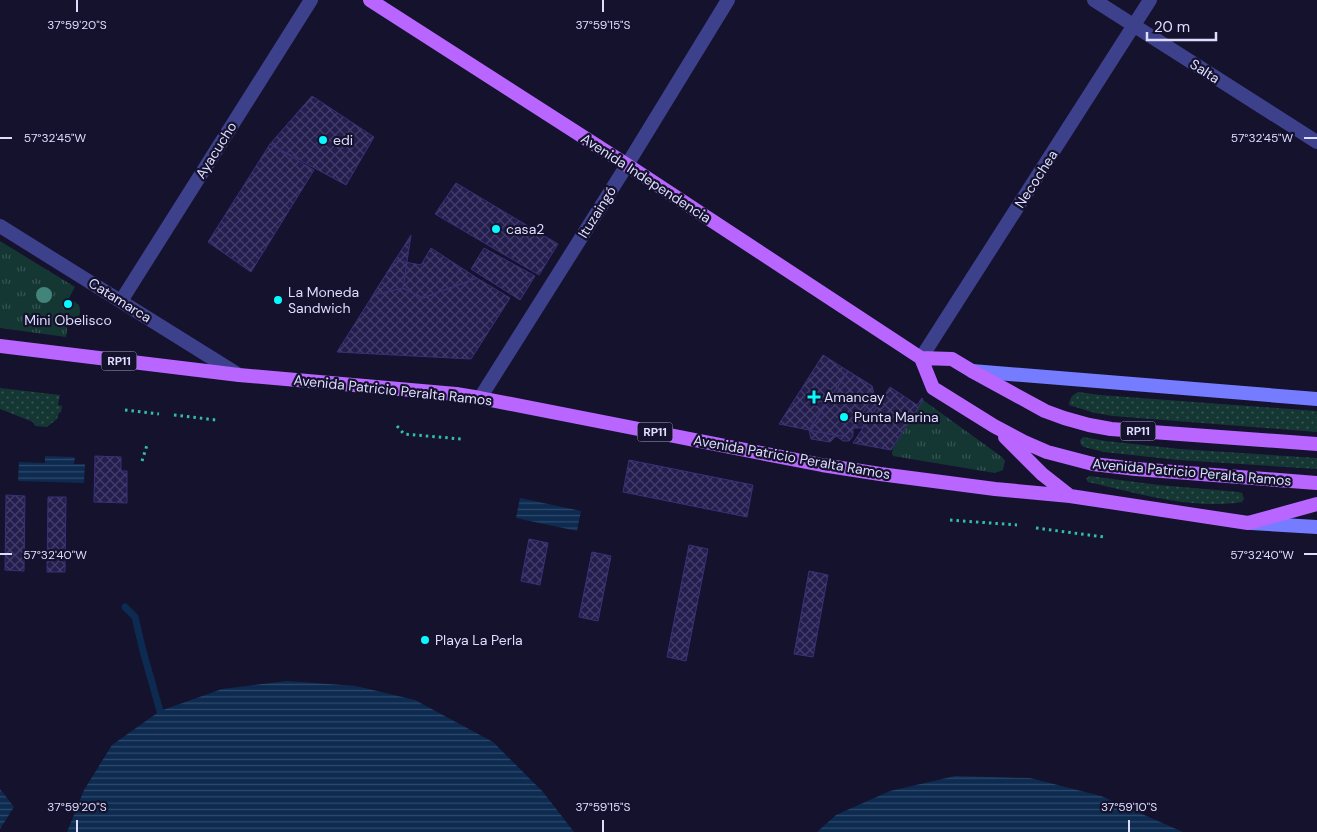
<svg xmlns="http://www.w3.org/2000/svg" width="1317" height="832" font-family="'DM Sans',sans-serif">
  <defs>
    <pattern id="grass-dots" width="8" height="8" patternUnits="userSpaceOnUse" patternTransform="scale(1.25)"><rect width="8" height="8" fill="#153733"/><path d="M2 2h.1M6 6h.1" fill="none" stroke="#375452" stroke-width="1.8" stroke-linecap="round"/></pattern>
    <pattern id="park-tufts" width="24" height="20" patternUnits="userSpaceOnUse" patternTransform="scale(1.25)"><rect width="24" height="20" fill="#153733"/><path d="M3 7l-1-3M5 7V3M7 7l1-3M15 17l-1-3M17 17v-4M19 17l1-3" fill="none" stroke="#375452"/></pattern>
    <pattern id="water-rules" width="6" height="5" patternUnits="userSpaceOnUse" patternTransform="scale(1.25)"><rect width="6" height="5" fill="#0d2b50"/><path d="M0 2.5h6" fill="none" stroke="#30496a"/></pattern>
    <pattern id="building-cross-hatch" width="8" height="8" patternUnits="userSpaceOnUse" patternTransform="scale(1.25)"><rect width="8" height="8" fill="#241e4e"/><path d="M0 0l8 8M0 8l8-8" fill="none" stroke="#433e69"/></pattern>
  </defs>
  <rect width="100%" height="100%" fill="#14122d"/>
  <!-- grass -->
  <path fill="url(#grass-dots)" d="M0 388 60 395 58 405 62 406 61 412 59 413 57 419 47 427 35 426 33 422 0 409Z
    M1078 392 1100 395 1317 411V432L1113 416 1095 413 1069 405C1070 398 1072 395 1078 392Z
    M1083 437 1106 441 1180 449 1317 458V469L1178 460 1104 452 1084 447 1081 445 1080 440Z
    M1089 476 1159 485 1239 492 1242 493 1244 499 1242 502C1191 510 1137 493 1088 482L1086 479Z"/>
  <!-- park -->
  <path fill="url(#park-tufts)" d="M0 241 75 287 69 298 79 305C82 315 78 322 68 322L66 337 0 328Z
    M923 400 1002 457 1005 461 1003 470 995 473 893 456 892 453 893 448Z"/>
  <!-- water -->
  <path fill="url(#water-rules)" d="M45 456 75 457 74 464H85L84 483 18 481 19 462 45 463Z
    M520 498 581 511 577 531 516 518Z
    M287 681 356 686 415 700 493 742 543 792 574 832H67L84 790 112 745 160 711 222 689Z
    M955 776 1030 778 1101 796 1183 832H817L836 815 890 791Z
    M0 789 14 807 0 829Z"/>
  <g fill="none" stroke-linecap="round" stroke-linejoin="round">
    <!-- stream -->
    <path stroke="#0d2b50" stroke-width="7" d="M125 607 135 617 143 651 160 711"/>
  </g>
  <!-- building -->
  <path fill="url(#building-cross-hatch)" stroke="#393079" d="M312 96 374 137 346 185 270 144Z
    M270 144 314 170 251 272 208 242Z
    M456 183 558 244 539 275 435 214Z
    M411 235 403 288 423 298 477 278 510 298 471 359 337 352Z
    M431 248 477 278 423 298 403 288 373 295 395 260 421 265Z
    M484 248 535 276 520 300 471 269Z
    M823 355 848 371 809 430 779 424Z
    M848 371 872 386 874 395 853 428 847 434 840 436 809 430Z
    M848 371 872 386 877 406 862 428H853V436L849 441H843L836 436 830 442 811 439 809 430Z
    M890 387 917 405 922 398 923 400 891 450 853 443Z
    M95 456 121 457V471H127V503L94 502Z
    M629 460 753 485 747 517 623 492Z
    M6 495 25 496 24 571 5 570Z
    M48 497H66L65 572H47Z
    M529 539 548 543 540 585 521 581Z
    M689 545 708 549 686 661 667 657Z
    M592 552 611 556 598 621 579 617Z
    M809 571 828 575 813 657 794 654Z"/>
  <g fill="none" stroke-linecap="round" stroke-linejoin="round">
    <!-- path -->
    <path stroke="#31bfab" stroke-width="3" stroke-dasharray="2.5 4" stroke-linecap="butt" d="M125 410 159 414
      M174 415 216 420
      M397 426 404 434 461 439
      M142 461 147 445
      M950 520 1017 525
      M1036 528 1104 537"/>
    <!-- minor -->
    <path stroke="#3d408b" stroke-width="14" d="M1094 0 1317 142
      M0 226 239 375
      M121 301 311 0
      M921 358 1150 0
      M480 398 627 165 728 0"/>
    <!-- secondary -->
    <path stroke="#757cff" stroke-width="14" d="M972 371 1317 399
      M1251 523 1317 527"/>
    <!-- primary -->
    <path stroke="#b965ff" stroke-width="14" d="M370 0 627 165 921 358
      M0 346 239 375 456 394 480 398 822 465 880 474 995 489 1070 496 1248 523 1317 504
      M921 358 933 388 994 426 1024 442 1047 452 1093 464 1136 469 1317 483
      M921 358 952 359 972 371 1045 411 1064 418 1089 425 1111 429 1317 444
      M1005 437 1042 474 1070 496"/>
  </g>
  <!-- trees -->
  <circle fill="#42847a" cx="44" cy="295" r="8"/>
  <!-- ticks -->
  <path fill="none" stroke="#dfddff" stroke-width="2" d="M77 0V12M603 0V12M0 138H12M1304 138H1317M0 554H12M1304 554H1317M77 820V832M603 820V832M1129 820V832"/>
  <!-- markers -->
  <g fill="#0af9fe" stroke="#14122d" stroke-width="2">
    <circle cx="323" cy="140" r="5"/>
    <circle cx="496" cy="229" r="5"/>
    <circle cx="278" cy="300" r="5"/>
    <circle cx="68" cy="304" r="5"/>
    <path d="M811.5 389.5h5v5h5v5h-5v5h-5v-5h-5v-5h5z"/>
    <circle cx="844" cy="417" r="5"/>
    <circle cx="425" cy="640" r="5"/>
  </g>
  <g text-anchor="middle" stroke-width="4.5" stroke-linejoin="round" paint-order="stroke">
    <!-- shield labels -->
    <g fill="#14122d" stroke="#a2a0c0" stroke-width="1">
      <rect x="101.5" y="351.5" width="35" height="19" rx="4"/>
      <rect x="1120.5" y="421.5" width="35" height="19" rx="4"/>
      <rect x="637.5" y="422.5" width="35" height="19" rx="4"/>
    </g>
    <g font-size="12" font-weight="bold" fill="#dfddff">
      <text x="119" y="365">RP11</text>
      <text x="1138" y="435">RP11</text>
      <text x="655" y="436">RP11</text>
    </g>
    <!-- street labels -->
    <g font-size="14" fill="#dfddff" stroke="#14122d">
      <text transform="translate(1205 71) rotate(33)" y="5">Salta</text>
      <text transform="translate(216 150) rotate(-58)" y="5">Ayacucho</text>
      <text transform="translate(646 178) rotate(33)" y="5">Avenida Independencia</text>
      <text transform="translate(1036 179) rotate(-57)" y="5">Necochea</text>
      <text transform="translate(597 212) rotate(-58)" y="5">Ituzaingó</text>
      <text transform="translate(120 300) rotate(32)" y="5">Catamarca</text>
      <text transform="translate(393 390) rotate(6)" y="5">Avenida Patricio Peralta Ramos</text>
      <text transform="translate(792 457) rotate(10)" y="5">Avenida Patricio Peralta Ramos</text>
      <text transform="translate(1192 472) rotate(5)" y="5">Avenida Patricio Peralta Ramos</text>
    </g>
    <!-- poi labels -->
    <g font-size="14" fill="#dfddff" stroke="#14122d" text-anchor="start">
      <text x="333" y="145">edi</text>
      <text x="506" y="234">casa2</text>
      <text x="288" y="297">La Moneda<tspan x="288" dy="16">Sandwich</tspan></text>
      <text x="68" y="325" text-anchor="middle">Mini Obelisco</text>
      <text x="824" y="402">Amancay</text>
      <text x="854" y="422">Punta Marina</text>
      <text x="435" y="645">Playa La Perla</text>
    </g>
  </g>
  <g font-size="12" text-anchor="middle" fill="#dfddff" stroke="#14122d" stroke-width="4.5" stroke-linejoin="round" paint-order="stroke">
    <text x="77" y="29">37°59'20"S</text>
    <text x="603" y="29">37°59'15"S</text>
    <text x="1262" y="142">57°32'45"W</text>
    <text x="55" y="142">57°32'45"W</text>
    <text x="1262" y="559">57°32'40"W</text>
    <text x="55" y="559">57°32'40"W</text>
    <text x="77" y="811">37°59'20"S</text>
    <text x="603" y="811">37°59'15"S</text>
    <text x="1129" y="811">37°59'10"S</text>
  </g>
  <!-- scale -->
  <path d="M1147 32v8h69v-8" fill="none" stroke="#dfddff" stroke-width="2.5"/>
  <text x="1154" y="32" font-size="15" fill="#dfddff" stroke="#14122d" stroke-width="4" paint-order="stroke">20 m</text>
</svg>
